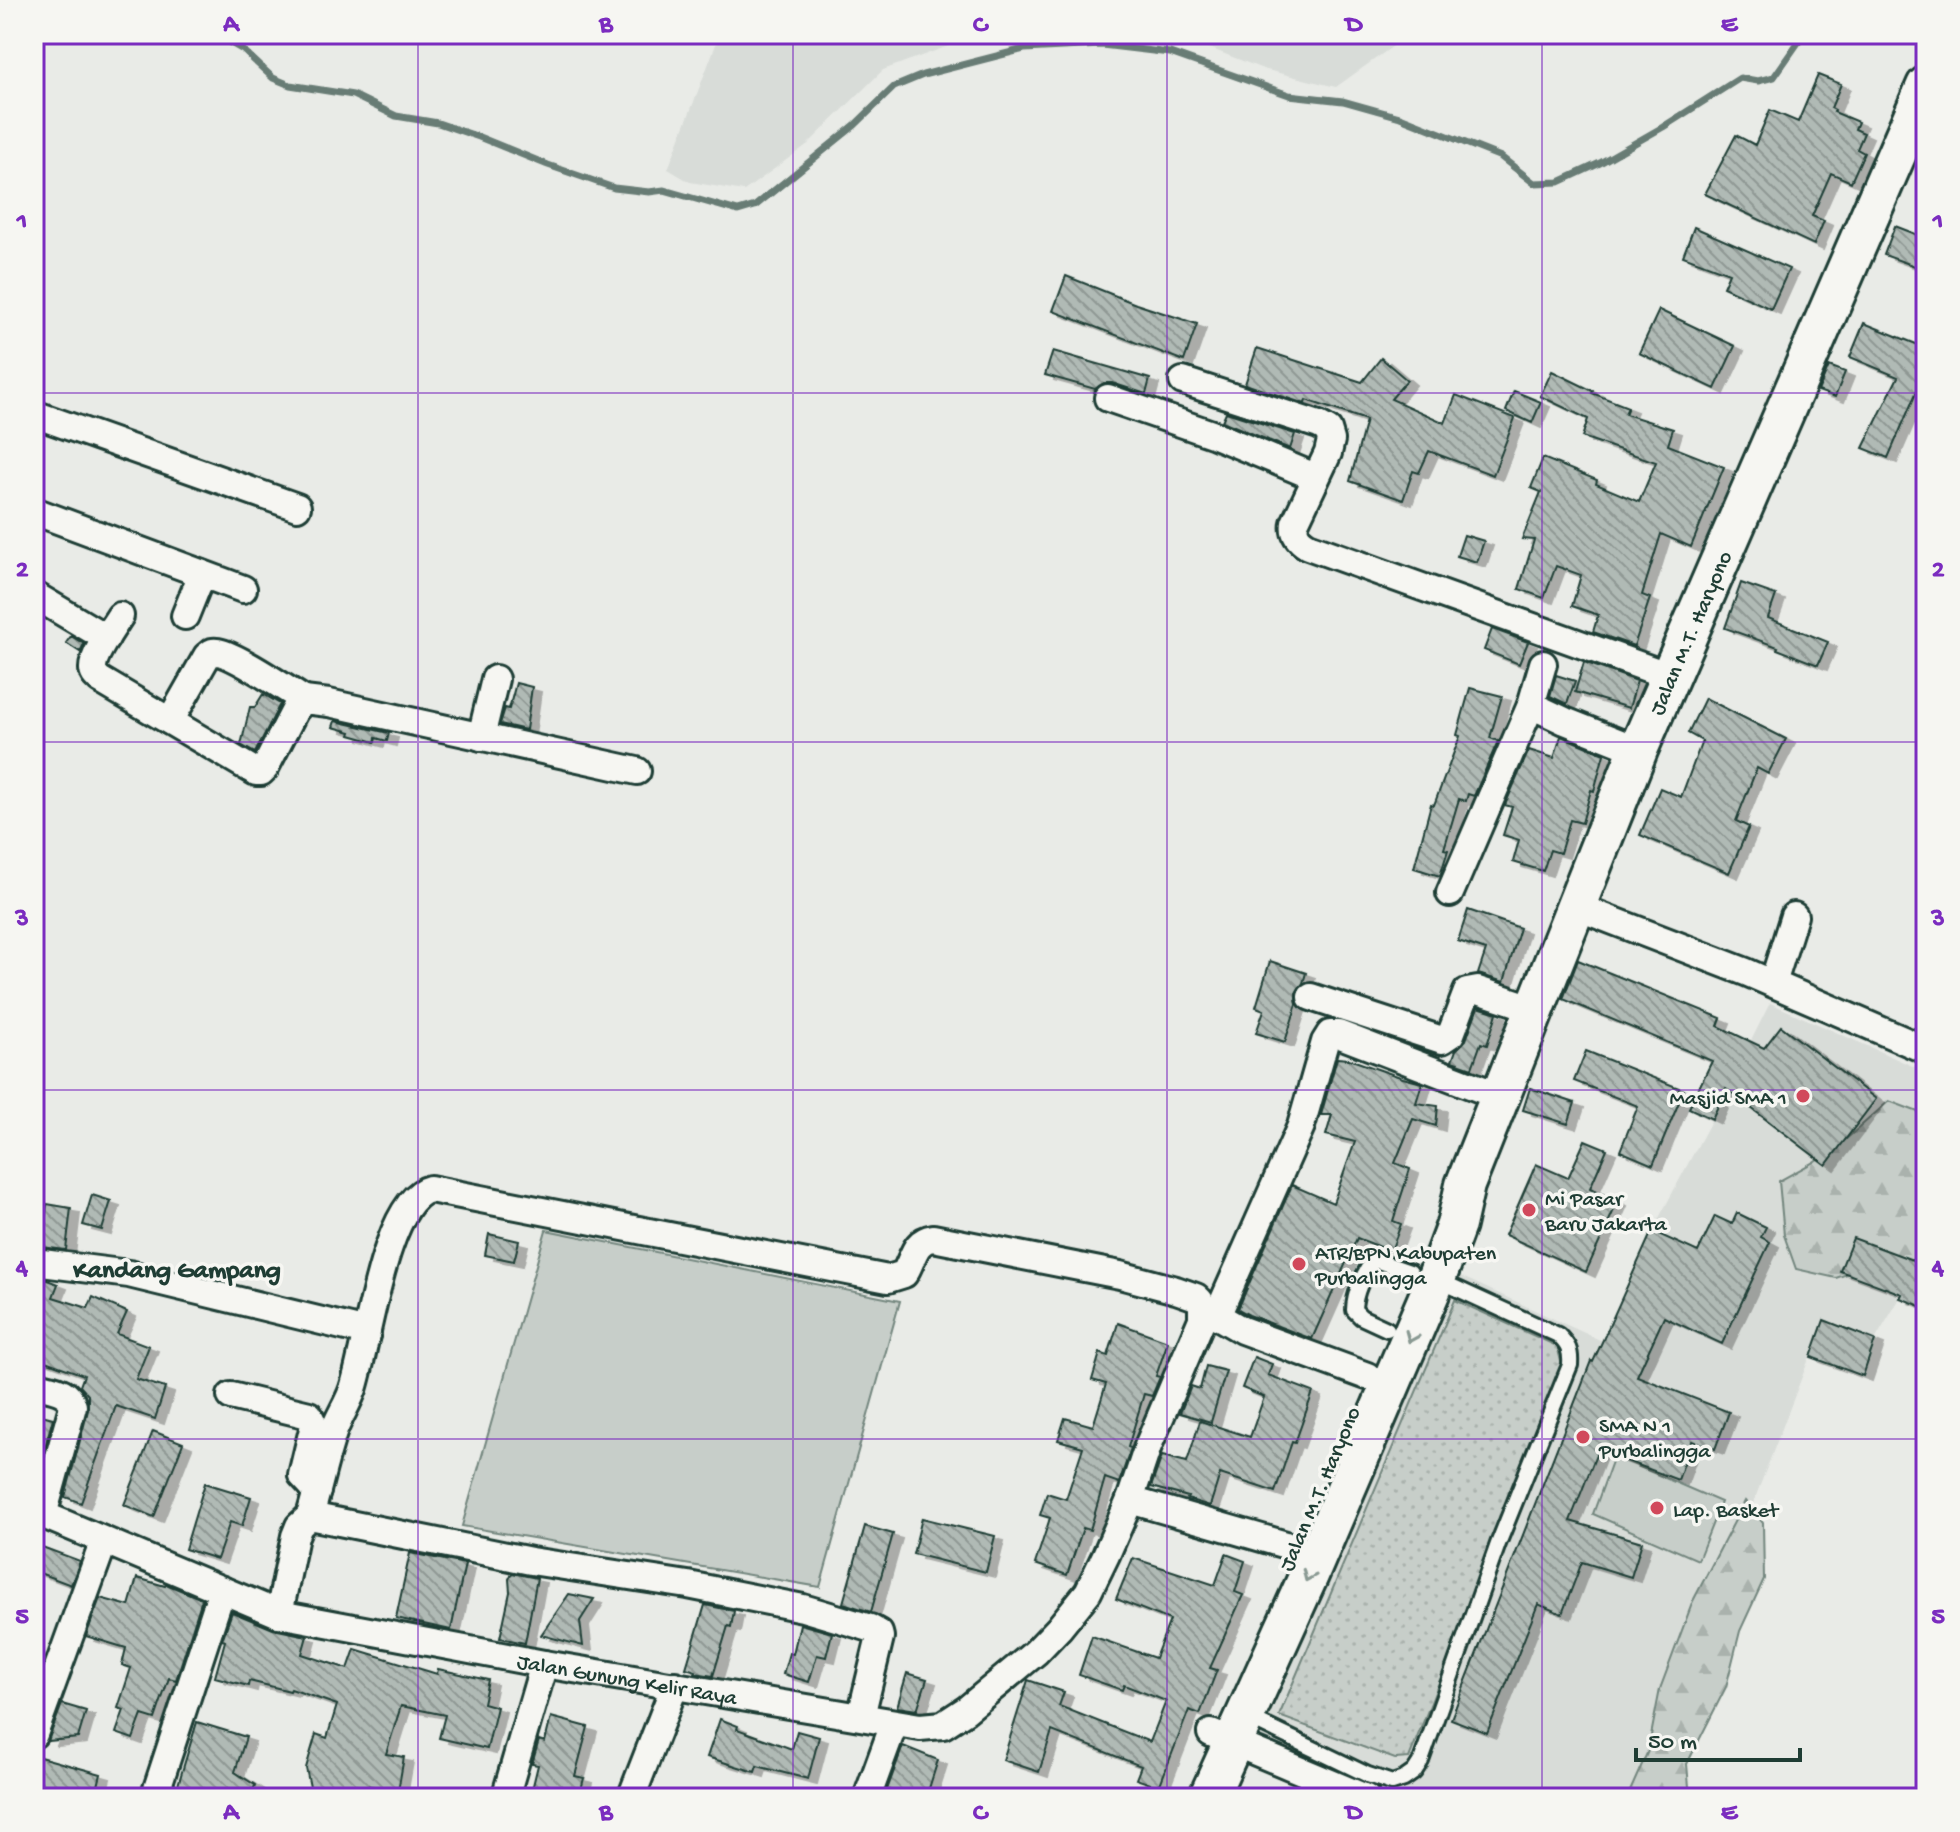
<svg xmlns="http://www.w3.org/2000/svg" width="1960" height="1832" font-family="'Gochi Hand',sans-serif">
  <defs>
    <pattern id="grass-dots" width="8" height="8" patternUnits="userSpaceOnUse" patternTransform="scale(2)"><rect width="8" height="8" fill="#c7cec9"/><path d="M2 2h.1M6 6h.1" fill="none" stroke="#aab2ad" stroke-width="1.8" stroke-linecap="round"/></pattern>
    <pattern id="forest-firs" width="22" height="20" patternUnits="userSpaceOnUse" patternTransform="scale(2)"><rect width="22" height="20" fill="#c7cec9"/><path d="M5 1l3.5 6h-7zM16 11l3.5 6h-7z" fill="#aab2ad"/></pattern>
    <pattern id="building-back-hatch" width="6" height="6" patternUnits="userSpaceOnUse" patternTransform="scale(2)"><rect width="6" height="6" fill="#b0bab5"/><path d="M-1 5l2 2M0 0l6 6M5-1l2 2" fill="none" stroke="#8f9894"/></pattern>
    <filter id="shadow"><feDropShadow dx="9" dy="5" stdDeviation="0" flood-color="#0004"/></filter>
  </defs>
  <rect width="100%" height="100%" fill="#e9ebe7"/>
  <filter id="ink" filterUnits="userSpaceOnUse"><feTurbulence type="fractalNoise" baseFrequency=".0125" numOctaves="2"/><feDisplacementMap in="SourceGraphic" scale="16" xChannelSelector="R" yChannelSelector="G"/><feConvolveMatrix kernelMatrix="1 2 1 2 8 2 1 2 1" color-interpolation-filters="sRGB"/></filter>
  <g filter="url(#ink)">
    <!-- built -->
    <path fill="#d8dcd8" d="M720 34H1016L962 41 883 70 808 144 744 191 690 182 668 169Z
      M1174 34H1410L1336 87 1263 69Z
      M1770 1003 1926 1072V1308L1900 1298 1875 1340 1824 1320 1639 1798H1385L1251 1745 1458 1275 1602 1341 1652 1231 1712 1119Z"/>
    <!-- grass -->
    <path fill="url(#grass-dots)" stroke="#73867e" stroke-width="2" d="M1455 1300 1557 1346 1563 1369 1409 1758 1395 1759 1279 1716Z"/>
    <!-- forest -->
    <path fill="url(#forest-firs)" stroke="#73867e" stroke-width="2" d="M1889 1101 1926 1115V1270L1881 1262 1836 1278 1796 1269 1784 1235 1779 1181 1812 1163 1844 1141Z
      M1745 1501 1763 1523 1764 1579 1740 1631 1726 1687 1687 1764 1690 1798H1627L1648 1751 1660 1689 1693 1601Z"/>
    <!-- pitch -->
    <path fill="#c7cec9" stroke="#73867e" stroke-width="2" d="M546 1230 900 1301 820 1587 462 1526Z
      M1614 1456 1721 1502 1698 1560 1593 1514Z"/>
    <g fill="none" stroke-linecap="round" stroke-linejoin="round">
      <!-- stream -->
      <path stroke="#687c75" stroke-width="7" d="M215 34 243 50 273 78 290 85 353 95 396 116 438 123 479 137 548 165 614 188 649 192 664 190 738 211 755 206 855 125 894 87 923 75 1024 49 1102 45 1170 53 1289 95 1343 101 1400 117 1501 157 1534 183 1559 182 1600 163 1663 127 1740 78 1758 81 1774 77 1804 34"/>
    </g>
    <!-- building -->
    <path fill="url(#building-back-hatch)" stroke="#1f3d34" stroke-width="2" filter="url(#shadow)" d="M1818 75 1841 84 1831 108 1835 110 1834 112 1858 122 1855 129 1864 133 1857 149 1864 153 1851 182 1831 173 1812 216 1824 221 1814 245 1705 194 1736 135 1755 145 1770 110 1798 122Z
      M1895 226 1926 238V270L1884 255Z
      M1694 227 1789 269 1771 309 1723 287 1729 273 1683 256Z
      M1066 276 1136 304 1197 324 1184 361 1053 311Z
      M1659 310 1735 346 1715 389 1639 353Z
      M1864 323 1926 348V370L1888 458 1863 448 1898 377 1850 357Z
      M1257 348 1362 382 1381 358 1407 380 1391 399 1445 423 1456 395 1515 418 1493 475 1429 451 1419 473 1413 471 1403 500 1350 481 1366 420 1306 400 1305 404 1245 384Z
      M1053 351 1150 379 1146 394 1112 383H1104L1095 389 1045 375Z
      M1829 366 1845 372 1835 397 1818 391Z
      M1552 371 1593 391 1592 393 1628 407 1625 414 1673 429 1668 445 1724 467 1691 547 1661 534 1642 595 1650 598 1634 646 1593 632 1598 615 1572 606 1581 575 1556 566 1544 598 1519 589 1534 540 1522 539 1541 492 1531 488 1543 458 1597 480 1596 484 1639 502 1656 462 1582 437 1588 419 1540 396Z
      M1514 391 1541 402 1532 423 1506 411Z
      M1226 412 1295 434 1290 449 1222 421Z
      M1464 535 1484 541 1477 562 1457 556Z
      M1741 583 1776 595 1768 618 1828 642 1818 665 1777 649 1778 647 1725 628Z
      M1492 629 1528 642 1519 664 1484 650Z
      M71 636 84 644 80 652 66 643Z
      M1584 662 1637 681 1629 708 1575 692Z
      M1556 675 1575 681 1567 704 1550 696Z
      M516 683 532 687 526 730 500 724 505 708 509 709Z
      M1470 688 1502 696 1490 738 1498 741 1474 796 1468 794 1466 801 1459 799 1444 849 1448 850 1440 876 1414 868 1431 804 1434 805 1460 736 1457 735Z
      M263 694 280 704 255 753 241 745 250 707H255Z
      M1705 698 1786 739 1768 774 1757 768 1736 821 1749 827 1729 873 1640 835 1660 788 1681 797 1702 741 1688 733Z
      M335 721 389 733 387 741 376 738 375 742 350 735 351 732 333 727Z
      M1561 736 1604 754 1594 791 1591 790 1582 823 1570 820 1560 853 1550 850 1543 871 1513 862 1519 840 1503 835 1512 807 1505 805 1529 750 1554 758Z
      M1468 910 1520 928 1504 982 1478 974 1486 950 1458 941Z
      M1578 960 1721 1018 1718 1026 1764 1048 1781 1026 1876 1099 1826 1165 1726 1089 1712 1119 1689 1108 1712 1061 1563 999Z
      M1270 961 1306 973 1303 983 1296 993 1297 1004 1285 1042 1256 1033 1264 1010 1256 1007Z
      M1478 1007 1497 1013 1487 1045 1481 1043 1472 1068 1452 1061 1456 1050 1466 1040Z
      M1586 1051 1684 1090 1653 1165 1620 1151 1638 1106 1574 1081Z
      M1337 1058 1349 1059 1403 1078 1422 1083 1416 1103 1438 1106 1436 1126 1413 1119 1395 1163 1410 1169 1393 1221 1401 1224 1391 1251 1357 1238 1312 1339 1249 1315 1238 1309 1292 1185 1333 1203 1355 1142 1326 1135 1332 1115H1321Z
      M1530 1088 1575 1103 1568 1124 1523 1110Z
      M1585 1140 1607 1149 1590 1188 1618 1201 1586 1272 1505 1235 1536 1164 1568 1178Z
      M92 1195 111 1201 102 1230 83 1225Z
      M47 1204 71 1208 66 1250 41 1247Z
      M1737 1213 1766 1227 1761 1237 1770 1242 1722 1344 1664 1317 1637 1376 1729 1412 1715 1449 1692 1441 1678 1480 1598 1450 1570 1521 1642 1542 1631 1577 1582 1562 1562 1614 1538 1604 1487 1733 1451 1719 1591 1361 1593 1362 1652 1231 1698 1252 1715 1216 1732 1224Z
      M489 1234 519 1241 514 1261 485 1255Z
      M1853 1238 1926 1265V1308L1900 1298 1902 1294 1840 1271Z
      M34 1278 47 1280 58 1284 53 1297 88 1308 93 1297 127 1312 117 1334 149 1346 136 1379 165 1388 155 1419 116 1406 81 1503 65 1497 88 1410V1395L80 1386 84 1375 34 1357Z
      M1824 1320 1875 1340 1863 1376 1811 1357Z
      M1118 1323 1168 1341 1156 1376 1160 1377 1152 1396 1144 1394 1128 1447 1131 1448 1119 1483 1105 1478 1090 1530 1083 1528 1067 1575 1035 1564 1050 1518 1040 1515 1047 1493 1066 1499 1083 1447 1058 1440 1065 1418 1093 1426 1106 1384 1092 1380 1100 1353 1108 1356Z
      M1254 1357 1272 1364 1268 1375 1313 1392 1295 1443 1292 1442 1275 1492 1220 1474 1210 1506 1187 1499 1188 1497 1151 1487 1162 1456 1187 1462 1200 1421 1250 1437 1264 1397 1242 1388Z
      M1206 1366 1226 1371 1211 1422 1180 1413 1191 1386 1200 1389Z
      M34 1413 53 1418 35 1483H34Z
      M153 1431 183 1443 154 1517 124 1505Z
      M205 1483 251 1497 242 1526 230 1522 217 1559 185 1549Z
      M922 1518 995 1536 986 1572 913 1554Z
      M865 1526 893 1534 871 1612 843 1603Z
      M34 1544 80 1561 71 1585 34 1571Z
      M410 1553 465 1564 451 1630 396 1618Z
      M1226 1554 1245 1561 1235 1592 1243 1595 1210 1668 1217 1670 1200 1714 1189 1710 1159 1787 1136 1779 1141 1766 1052 1731 1039 1772 1003 1760 1028 1680 1064 1692 1059 1706 1150 1742 1166 1701 1124 1685 1122 1690 1079 1675 1092 1636 1155 1658 1170 1620 1116 1599 1133 1558 1215 1585Z
      M512 1573 537 1578 525 1643 500 1638 510 1592 509 1579Z
      M137 1578 165 1586 166 1584 202 1599 176 1680 169 1678 155 1719 142 1715 133 1739 116 1733 124 1710 118 1708 131 1668 122 1665 126 1648 86 1636 100 1598 129 1606Z
      M569 1594 594 1599 580 1621 583 1646 541 1635Z
      M705 1605 734 1611 731 1627 728 1626 713 1676 695 1673 696 1671 686 1668Z
      M232 1612 273 1629 307 1636 302 1654 348 1669 355 1649 437 1674 438 1669 488 1680 483 1703 497 1707 487 1749 439 1738 445 1715 401 1706 386 1754 404 1757 398 1791 369 1786 372 1798H347L311 1792 306 1768 316 1734 327 1738 337 1705 291 1689 290 1691 249 1681 248 1686 215 1677 225 1641 222 1640Z
      M800 1624 832 1633 826 1657 817 1655 809 1682 783 1674 789 1653 793 1654Z
      M907 1673 927 1679 917 1710 897 1707Z
      M62 1704 86 1711 78 1738 48 1741Z
      M551 1717 588 1727 575 1776 584 1778 579 1798H530L538 1765 532 1764 539 1740 545 1742Z
      M720 1719 738 1726 737 1729 792 1749 797 1731 819 1737 808 1779 757 1766 755 1772 707 1757Z
      M197 1722 246 1737 235 1772 255 1785 251 1798H184L175 1795Z
      M903 1746 938 1760 926 1798H884Z
      M40 1757 101 1774 95 1798H34V1780Z"/>
    <g fill="none" stroke-linecap="round" stroke-linejoin="round">
      <!-- lane casing -->
      <g stroke="#1f3d34" stroke-width="20">
        <path id="lane" d="M1387 1329 1361 1317 1354 1310C1354 1295 1364 1270 1375 1260L1410 1272
          M1245 1716 1368 1775 1392 1783 1404 1779 1414 1772 1421 1761 1498 1544 1570 1365C1571 1350 1568 1345 1558 1335L1436 1279"/>
      </g>
      <!-- street casing -->
      <g stroke="#1f3d34" stroke-width="32">
        <g id="street">
          <path d="M1183 381 1319 425 1328 430 1331 440 1328 453 1295 523C1293 534 1298 540 1308 546L1669 676"/>
          <path d="M1108 398 1215 435 1315 477"/>
          <path d="M34 414 297 507"/>
          <path d="M34 511 243 589"/>
          <path d="M34 595 106 638"/>
          <path d="M120 616C113 627 92 656 93 669 93 674 96 676 100 680L256 772H261L265 768 295 710 304 700 329 703 637 771"/>
          <path d="M185 616 202 574"/>
          <path d="M1531 705 1543 664"/>
          <path d="M170 721 207 656C212 652 212 651 218 652 236 655 286 689 304 700"/>
          <path d="M481 737 495 679"/>
          <path d="M1450 893 1531 705 1565 721 1638 750"/>
          <path d="M1575 906 1746 972 1926 1050"/>
          <path d="M1773 983 1794 916"/>
          <path d="M1311 997 1442 1040 1451 1034 1467 992 1478 990 1535 1009"/>
          <path d="M34 1262 129 1274 367 1332"/>
          <path d="M1202 1307 1242 1330 1367 1376"/>
          <path d="M1217 1316 1301 1126 1325 1042 1330 1034H1338L1499 1096"/>
          <path d="M34 1384C49 1389 69 1389 73 1406L43 1515"/>
          <path d="M231 1396 309 1415 314 1425 302 1475 317 1491"/>
          <path id="s1" d="M34 1511 279 1614 544 1664 920 1727 943 1725 966 1710 1036 1652 1059 1628 1088 1592 1106 1555 1130 1500"/>
          <path d="M310 1516C318 1489 324 1460 333 1433 338 1418 348 1404 353 1389 367 1348 384 1200 430 1189L888 1279 904 1274C914 1259 913 1241 933 1238L1120 1275 1176 1290 1196 1297 1200 1301 1202 1307V1319L1148 1446 1130 1500 1293 1547"/>
          <path d="M279 1614 295 1536 299 1526 310 1516 531 1561 688 1585 803 1608 870 1628 879 1633 880 1637 861 1716"/>
          <path d="M1211 1733 1366 1798"/>
          <path d="M34 1734 104 1541"/>
          <path d="M154 1798 222 1590"/>
          <path d="M505 1798 544 1664"/>
          <path d="M631 1798 675 1685"/>
          <path d="M867 1798 894 1724"/>
        </g>
      </g>
      <!-- secondary casing -->
      <g stroke="#1f3d34" stroke-width="44">
        <g id="secondary">
          <path id="s2" d="M1208 1798 1309 1575 1436 1279 1456 1225 1465 1185 1638 750 1926 86"/>
        </g>
      </g>
      <!-- lane -->
      <use href="#lane" stroke="#f6f6f2" stroke-width="14"/>
      <!-- street -->
      <use href="#street" stroke="#f6f6f2" stroke-width="26"/>
      <!-- secondary -->
      <use href="#secondary" stroke="#f6f6f2" stroke-width="38"/>
    </g>
    <!-- one-way arrows -->
    <defs><path id="oneway-chevron" d="M-2-3.5L2.5 0L-2 3.5" fill="none" stroke-width="1.6" stroke-linecap="round" stroke-linejoin="round" transform="scale(2)"/></defs>
    <g stroke="#8a9a93">
      <use href="#oneway-chevron" transform="translate(1411 1337) rotate(113)"/>
      <use href="#oneway-chevron" transform="translate(1308 1576) rotate(114)"/>
    </g>
  </g>
  <!-- grid -->
  <path fill="none" stroke="#7b2cbf" stroke-width="2" stroke-opacity="0.55" d="M418 34V1798M793 34V1798M1167 34V1798M1542 34V1798M34 393H1926M34 742H1926M34 1090H1926M34 1439H1926"/>
  <!-- markers -->
  <g fill="#d1495b" stroke="#f6f6f2" stroke-width="3">
    <circle cx="1803" cy="1096" r="8"/>
    <circle cx="1529" cy="1210" r="8"/>
    <circle cx="1299" cy="1264" r="8"/>
    <circle cx="1583" cy="1437" r="8"/>
    <circle cx="1657" cy="1508" r="8"/>
  </g>
  <g text-anchor="middle" stroke-width="7" stroke-linejoin="round" paint-order="stroke">
    <!-- street labels -->
    <g font-size="22" fill="#1f3d34" stroke="#f6f6f2">
      <text dy="8" stroke="none"><textPath href="#s2" startOffset="1262">Jalan M.T. Haryono</textPath></text>
      <text transform="translate(1318 1488) rotate(-67)" y="8">Jalan M.T. Haryono</text>
      <text dy="8" stroke="none"><textPath href="#s1" startOffset="620">Jalan Gunung Kelir Raya</textPath></text>
    </g>
    <!-- poi labels -->
    <g font-size="22" fill="#1f3d34" stroke="#f6f6f2" text-anchor="start">
      <text x="1787" y="1104" text-anchor="end">Masjid SMA 1</text>
      <text x="1545" y="1205">Mi Pasar<tspan x="1545" dy="25">Baru Jakarta</tspan></text>
      <text x="1315" y="1259">ATR/BPN Kabupaten<tspan x="1315" dy="25">Purbalingga</tspan></text>
      <text x="1599" y="1432">SMA N 1<tspan x="1599" dy="25">Purbalingga</tspan></text>
      <text x="1673" y="1516">Lap. Basket</text>
    </g>
    <!-- quarter labels -->
    <g font-size="26" font-weight="bold" fill="#1f3d34" stroke="#f6f6f2">
      <text x="177" y="1277">Kandang Gampang</text>
    </g>
  </g>
  <!-- margin -->
  <rect width="1960" height="1832" fill="none" stroke="#f6f6f2" stroke-width="88"/>
  <!-- scale -->
  <path d="M1636 1748v12h164v-12" fill="none" stroke="#1f3d34" stroke-width="4"/>
  <text x="1648" y="1748" font-size="24" fill="#1f3d34" stroke="#f6f6f2" stroke-width="6" paint-order="stroke">50 m</text>
  <rect x="44" y="44" width="1872" height="1744" fill="none" stroke="#7b2cbf" stroke-width="3"/>
  <g font-size="26" text-anchor="middle" font-weight="bold" fill="#7b2cbf">
    <text x="231" y="31">A</text>
    <text x="606" y="31">B</text>
    <text x="980" y="31">C</text>
    <text x="1354" y="31">D</text>
    <text x="1729" y="31">E</text>
    <text x="22" y="228">1</text>
    <text x="1938" y="228">1</text>
    <text x="22" y="576">2</text>
    <text x="1938" y="576">2</text>
    <text x="22" y="925">3</text>
    <text x="1938" y="925">3</text>
    <text x="22" y="1274">4</text>
    <text x="1938" y="1274">4</text>
    <text x="22" y="1623">5</text>
    <text x="1938" y="1623">5</text>
    <text x="231" y="1819">A</text>
    <text x="606" y="1819">B</text>
    <text x="980" y="1819">C</text>
    <text x="1354" y="1819">D</text>
    <text x="1729" y="1819">E</text>
  </g>
</svg>
